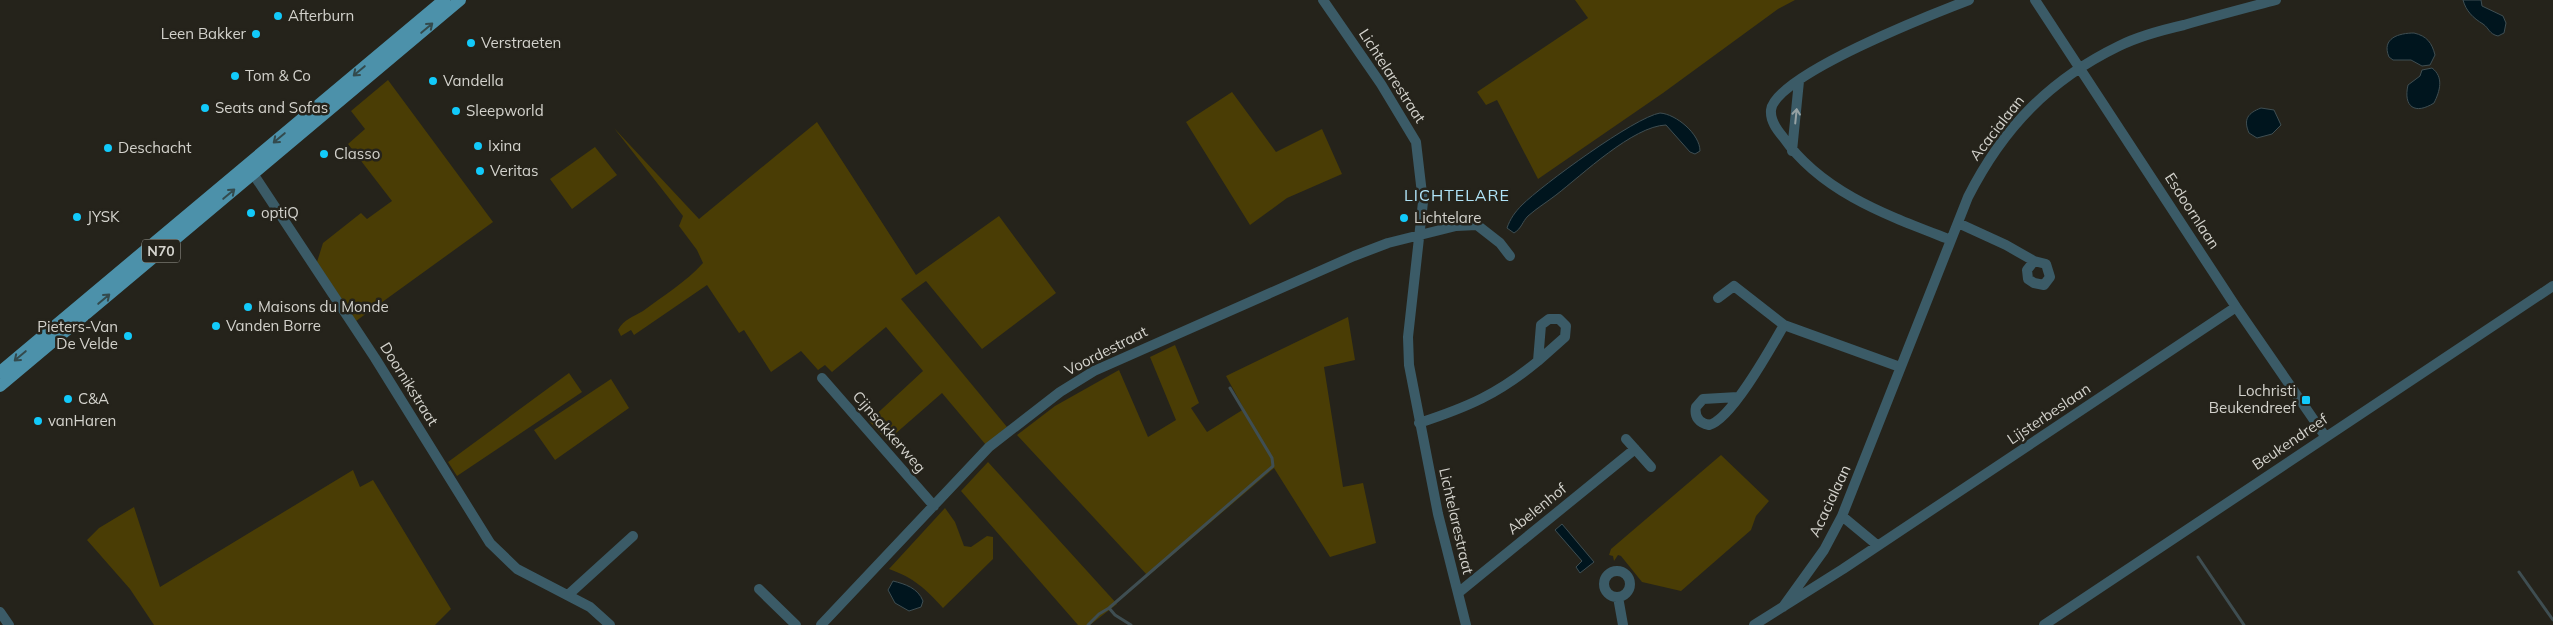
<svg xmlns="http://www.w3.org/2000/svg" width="2553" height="625" font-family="Mulish,sans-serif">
  <rect width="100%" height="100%" fill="#25231b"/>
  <!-- green -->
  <path fill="#4a3d05" d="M1575 0H1795L1778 9 1663 93 1538 179 1497 100 1486 105 1477 92 1588 18Z
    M388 80 493 222 356 321 317 262 323 243 361 213 367 219 392 201 348 144 365 129 351 111Z
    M1232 92 1276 152 1322 129 1342 174 1287 198 1250 225 1186 122Z
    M817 122 916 275 999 216 1056 293 982 349 926 281 901 299 1007 427 986 445 942 393 887 441 869 421 923 371 886 327 832 372 825 365 818 370 801 351 771 372 744 330 739 333 707 285 634 335 631 330 621 336 618 330C624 319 633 317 643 311 663 296 686 282 703 263L697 250 679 226 683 216 614 128 699 219Z
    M595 147 617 175 572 209 550 179Z
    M1348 317 1355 360 1324 367 1343 487 1363 483 1376 543 1330 557 1274 468 1148 576 1017 435 1055 406 1119 370 1148 437 1176 420 1150 357 1175 345 1199 403 1191 408 1207 432 1244 409 1226 376Z
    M569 373 582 392 457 476 448 462Z
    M611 379 629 408 555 460 534 430Z
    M1721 455 1769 501 1756 516 1751 530 1681 591 1642 582 1621 556 1618 555 1614 561 1613 556 1609 555 1611 549Z
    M988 462 1117 604 1090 625H1078L961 491Z
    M353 470 360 487 373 480 451 609 435 625H154L130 589 87 540 99 528 134 507 160 587Z
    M945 508 955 522 964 546 971 547 987 536 993 537V559L943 608C925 588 914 578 889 569Z"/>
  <!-- water -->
  <path fill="#00151e" stroke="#3f4e52" d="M2463 0H2481L2482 6 2503 16 2506 23 2504 33 2498 36C2489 34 2489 28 2483 24 2473 18 2466 11 2463 0Z
    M2414 33C2427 36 2432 43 2435 55L2430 65 2422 66 2411 60H2393L2389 57C2381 38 2399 33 2414 33Z
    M2432 68C2444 77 2440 91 2434 103 2415 115 2403 107 2408 85L2420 76 2422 70Z
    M2261 108 2274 110 2281 125 2272 134 2257 138 2249 133C2243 119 2248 113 2261 108Z
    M1660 113C1676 114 1700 134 1700 151L1695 154 1690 152 1666 125C1633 126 1582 175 1556 195 1547 202 1537 208 1528 216 1522 222 1522 228 1514 233L1507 228C1510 219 1515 212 1522 205 1542 185 1635 117 1660 113Z
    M1562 524 1594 562 1580 573 1576 567 1582 561 1555 530Z
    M893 581C905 584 918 588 923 601L921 607 909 611 895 603 888 590Z"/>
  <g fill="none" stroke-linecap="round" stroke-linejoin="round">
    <!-- stream -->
    <path stroke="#3f4e52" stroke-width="3" d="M2198 557 2244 625
      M2519 572 2553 620
      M1109 608 1115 615 1131 625
      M1088 625 1099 614 1109 608 1273 466 1272 458 1230 388"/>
    <!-- minor -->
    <path stroke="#3b5b67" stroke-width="10" d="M1323 0 1381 84 1416 142 1423 202 1408 337 1409 365 1438 514 1466 625
      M2035 0 2236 307 2325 436
      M1792 151 1799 81
      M250 169 375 358 490 543 517 569 590 607 610 625
      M1958 223 2006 245 2034 261 2046 264 2050 277 2044 285 2034 283 2028 279 2027 270 2034 261
      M1951 240C1889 216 1822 193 1783 137 1777 130 1770 121 1771 110 1775 75 1935 13 1969 0
      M1718 298 1734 286 1784 325 1900 367
      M822 378 934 506
      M1738 397 1703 399 1696 407C1694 417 1699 423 1709 425 1731 420 1772 346 1784 325
      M1419 423C1468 407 1498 394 1538 361L1541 325 1549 319H1559L1566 326 1565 337 1538 361
      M1626 439 1651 467
      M1842 516 1877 545
      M1604 584a13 13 0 1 1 26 0a13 13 0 1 1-26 0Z
      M759 589 796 625
      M1458 593 1635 449
      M568 595 633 536
      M1618 597 1623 625
      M1783 607 1824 550 1842 516 1968 197C2003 128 2049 80 2119 46 2139 36 2162 30 2184 25 2215 16 2246 8 2276 0
      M0 612 9 625
      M821 625 989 447 1060 392 1094 371 1354 256 1388 243 1456 226 1477 225 1500 243 1510 256
      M1754 625 1843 569 2236 307
      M2044 625 2553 286"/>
    <!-- major -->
    <path stroke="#4c91aa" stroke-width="12" d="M0 372 444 0
      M0 386 460 0"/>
  </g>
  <!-- one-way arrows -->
  <defs><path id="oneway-shaft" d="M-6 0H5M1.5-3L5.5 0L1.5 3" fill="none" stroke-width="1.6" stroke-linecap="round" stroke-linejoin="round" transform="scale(1.25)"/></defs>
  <g stroke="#334a4d">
    <use href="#oneway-shaft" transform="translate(427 28) rotate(-40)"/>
    <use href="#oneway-shaft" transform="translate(359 71) rotate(140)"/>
    <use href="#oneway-shaft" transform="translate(279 138) rotate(140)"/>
    <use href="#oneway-shaft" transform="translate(229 194) rotate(-40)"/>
    <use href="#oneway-shaft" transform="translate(104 299) rotate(-40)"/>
    <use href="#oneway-shaft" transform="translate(20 356) rotate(140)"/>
  </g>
  <use stroke="#96a2a4" href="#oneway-shaft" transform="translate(1796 116) rotate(-84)"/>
  <!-- markers -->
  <g fill="#12cafb" stroke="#25231b" stroke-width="2">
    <circle cx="278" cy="16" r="5"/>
    <circle cx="256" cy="34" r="5"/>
    <circle cx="471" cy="43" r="5"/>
    <circle cx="235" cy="76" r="5"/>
    <circle cx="433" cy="81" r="5"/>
    <circle cx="205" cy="108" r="5"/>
    <circle cx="456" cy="111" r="5"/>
    <circle cx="478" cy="146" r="5"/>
    <circle cx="108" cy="148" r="5"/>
    <circle cx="324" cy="154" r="5"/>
    <circle cx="480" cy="171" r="5"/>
    <circle cx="251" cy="213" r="5"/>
    <circle cx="77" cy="217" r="5"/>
    <circle cx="1404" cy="218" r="5"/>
    <circle cx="248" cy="307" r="5"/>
    <circle cx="216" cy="326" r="5"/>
    <circle cx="128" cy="336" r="5"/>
    <circle cx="68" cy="399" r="5"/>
    <rect x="2301" y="395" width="10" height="10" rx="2.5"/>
    <circle cx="38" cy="421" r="5"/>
  </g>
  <g text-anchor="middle" stroke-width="5" stroke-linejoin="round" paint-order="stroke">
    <!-- shield labels -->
    <rect fill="#25231b" stroke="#9f9e97" stroke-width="1" x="142" y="239.5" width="38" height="23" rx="4"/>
    <g font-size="14" font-weight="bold" fill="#d3d2cc">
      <text x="161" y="256">N70</text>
    </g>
    <!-- poi labels -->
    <g font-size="15" fill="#d3d2cc" stroke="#25231b" text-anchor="start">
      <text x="288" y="21">Afterburn</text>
      <text x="246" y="39" text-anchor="end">Leen Bakker</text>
      <text x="481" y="48">Verstraeten</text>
      <text x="245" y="81">Tom &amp; Co</text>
      <text x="443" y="86">Vandella</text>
      <text x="215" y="113">Seats and Sofas</text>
      <text x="466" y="116">Sleepworld</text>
      <text x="488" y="151">Ixina</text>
      <text x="118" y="153">Deschacht</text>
      <text x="334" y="159">Classo</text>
      <text x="490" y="176">Veritas</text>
      <text x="261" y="218">optiQ</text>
      <text x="87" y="222">JYSK</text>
      <text x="1414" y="223">Lichtelare</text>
      <text x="258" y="312">Maisons du Monde</text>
      <text x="226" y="331">Vanden Borre</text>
      <text x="118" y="332" text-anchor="end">Pieters-Van<tspan x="118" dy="17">De Velde</tspan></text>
      <text x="2296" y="396" text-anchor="end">Lochristi<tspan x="2296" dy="17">Beukendreef</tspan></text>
      <text x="78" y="404">C&amp;A</text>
      <text x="48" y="426">vanHaren</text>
    </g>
    <!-- street labels -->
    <g font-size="15" fill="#d3d2cc" stroke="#25231b">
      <text transform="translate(1392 76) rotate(57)" y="5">Lichtelarestraat</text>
      <text transform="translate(1997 128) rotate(-52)" y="5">Acacialaan</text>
      <text transform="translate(2192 211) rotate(57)" y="5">Esdoornlaan</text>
      <text transform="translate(1106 351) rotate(-27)" y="5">Voordestraat</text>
      <text transform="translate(409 384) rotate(58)" y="5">Doornikstraat</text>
      <text transform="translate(2049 414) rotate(-34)" y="5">Lijsterbeslaan</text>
      <text transform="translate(889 432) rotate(49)" y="5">Cijnsakkerweg</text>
      <text transform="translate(2290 442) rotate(-34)" y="5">Beukendreef</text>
      <text transform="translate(1830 501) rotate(-65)" y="5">Acacialaan</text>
      <text transform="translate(1537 509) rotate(-39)" y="5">Abelenhof</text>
      <text transform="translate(1456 521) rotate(77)" y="5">Lichtelarestraat</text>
    </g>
    <!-- neighbourhood labels -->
    <g font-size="16" letter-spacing="1" fill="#b0e4f8" stroke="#25231b">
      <text x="1457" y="201">LICHTELARE</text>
    </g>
  </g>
</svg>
